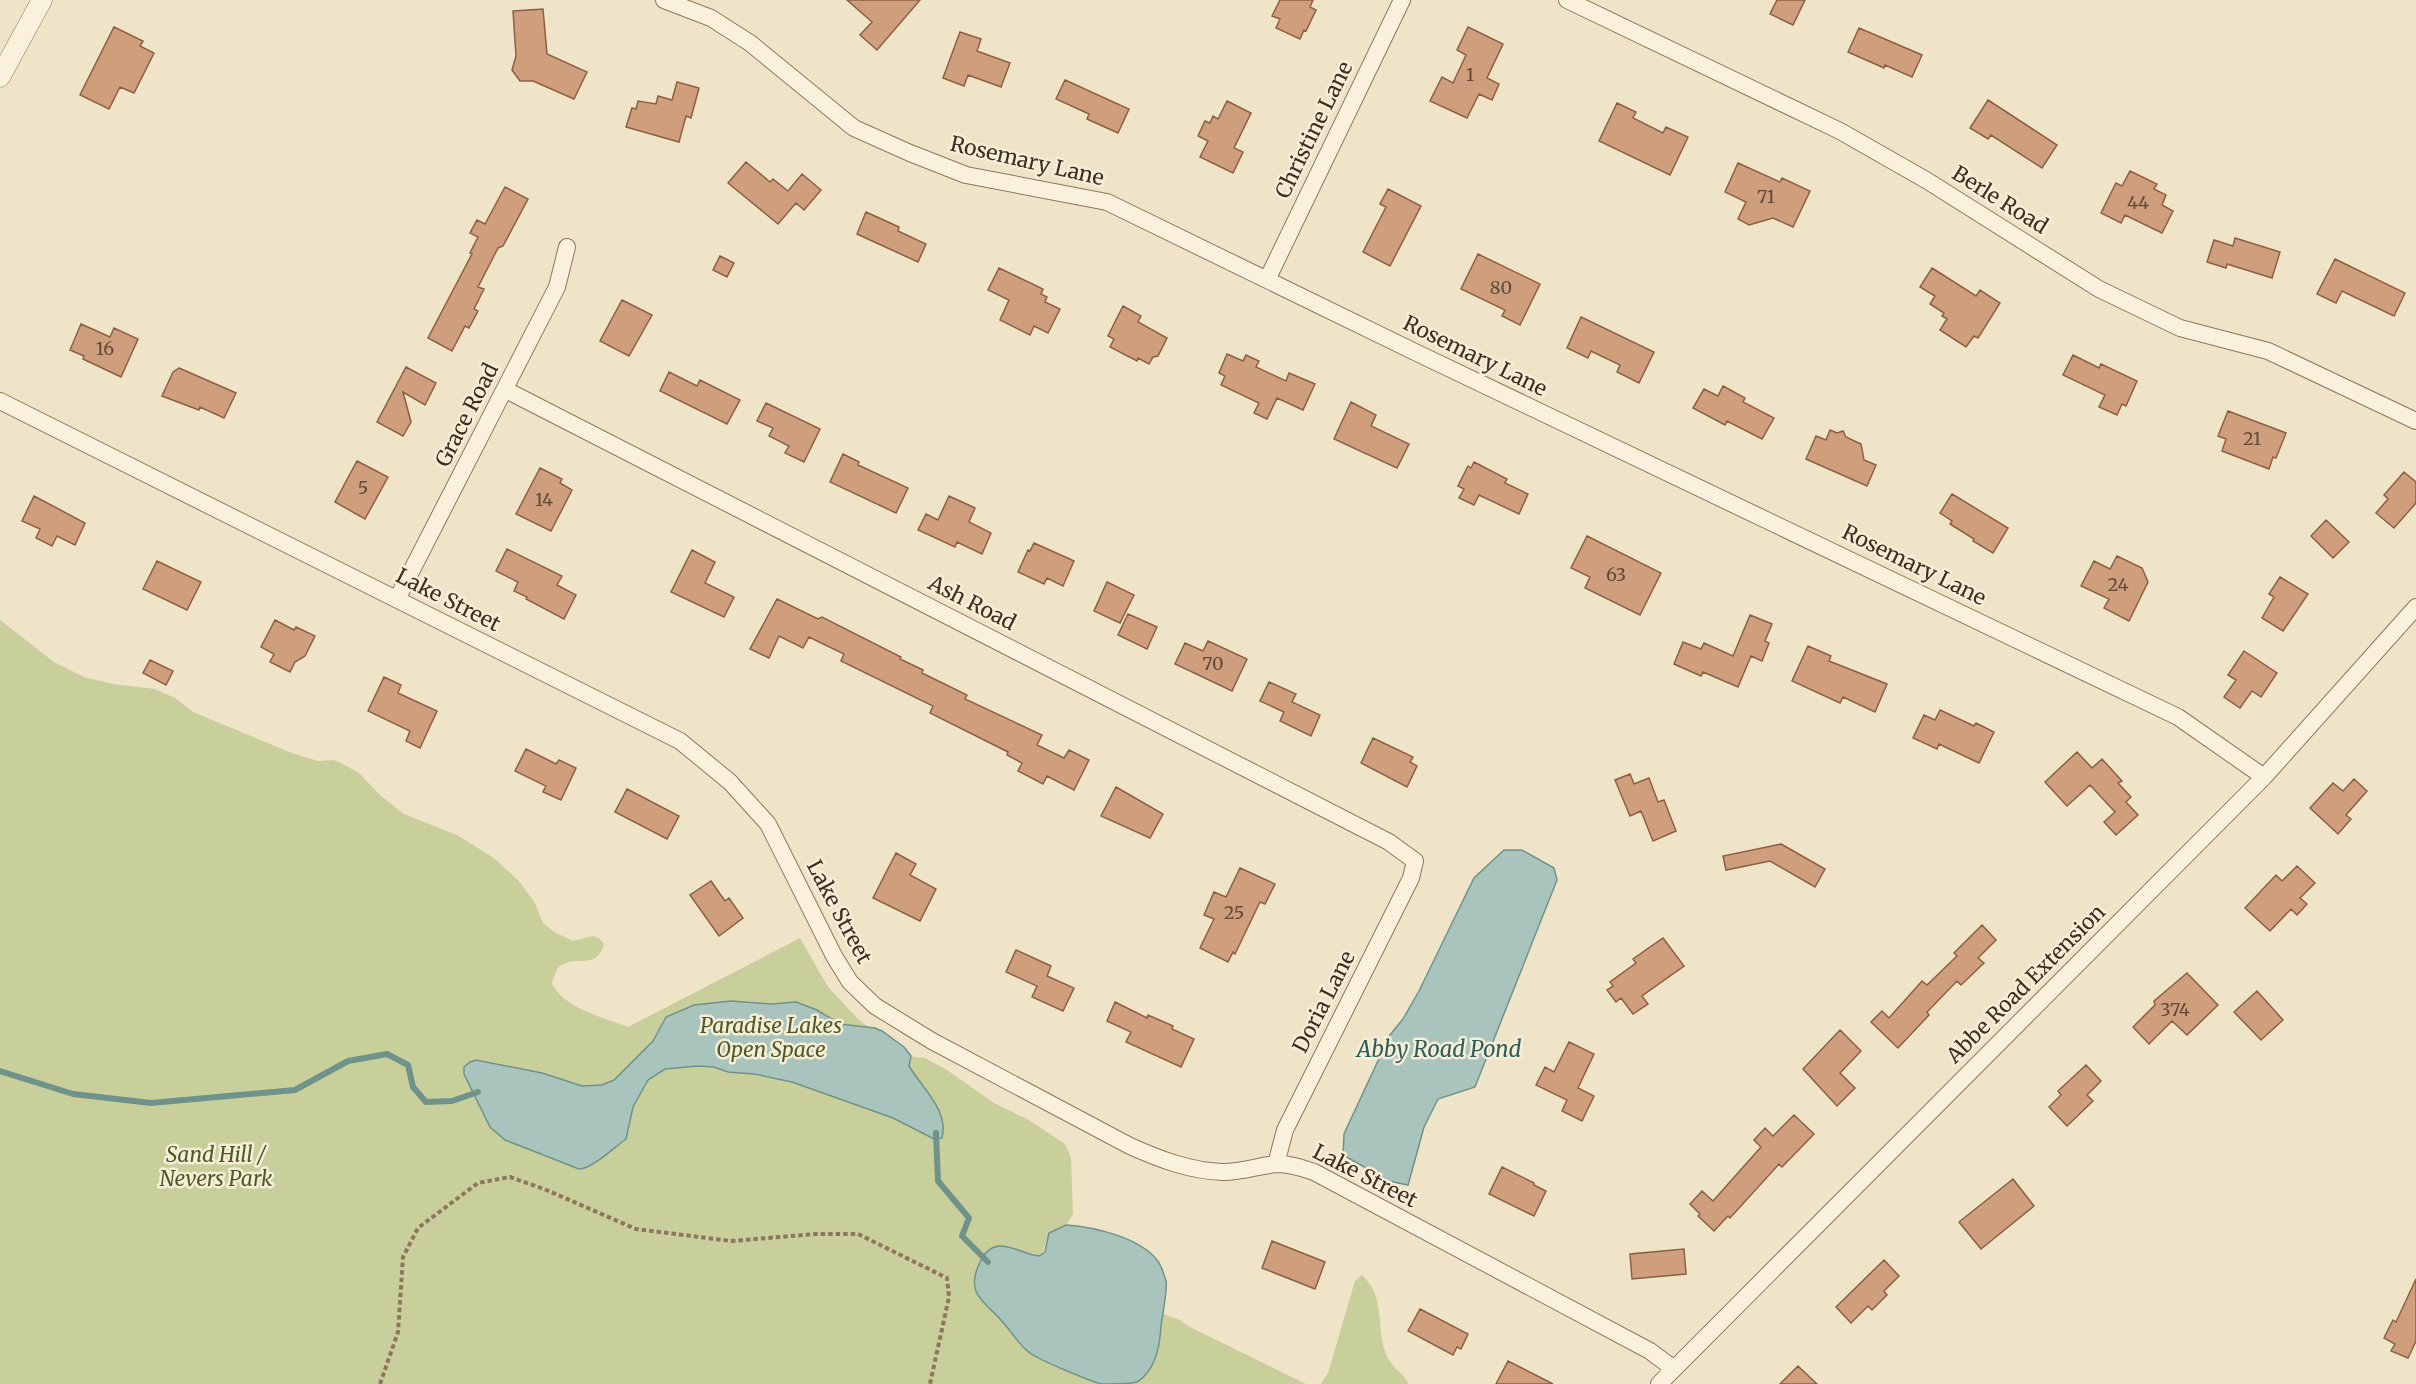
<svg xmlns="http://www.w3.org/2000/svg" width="2416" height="1384" font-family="Merriweather,serif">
  <rect width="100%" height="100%" fill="#f0e4c8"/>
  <!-- green -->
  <path fill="#c9cf9b" d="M0 620 54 662 84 677 113 684 155 689 175 698 193 712 292 753 318 761 333 760 339 762 359 773 381 796 404 814 457 835 494 858 518 880 535 903 543 923 554 932 573 941 593 936 599 938 604 944C597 971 576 954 560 966 555 970 554 978 552 983 563 1008 605 1018 628 1027L800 938 828 987 859 1020 889 1042 914 1057 925 1058 947 1070 994 1103 1027 1119 1065 1144 1071 1157 1073 1214 1066 1225 1056 1229 1047 1239 1042 1255 1168 1316 1178 1319 1190 1327 1306 1384H0Z
    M1362 1275C1387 1299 1375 1326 1386 1354 1391 1367 1403 1373 1409 1384H1321L1328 1373 1355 1281Z"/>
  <!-- water -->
  <path fill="#a9c4bc" stroke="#6f938a" stroke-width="1.5" d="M1504 850H1522L1554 868 1557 880 1475 1087 1438 1099 1424 1127 1408 1185 1389 1181 1343 1155 1344 1134 1390 1035 1403 1019 1419 991 1474 878Z
    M731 1001 772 1004 796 1002 817 1010 840 1024 875 1028 882 1031 904 1047 911 1056 909 1066C922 1088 949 1110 942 1138L934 1139 893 1118 792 1082 754 1074 728 1072 714 1067 698 1066 665 1069 648 1080 633 1107 626 1139C615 1147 590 1170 579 1169L505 1140 490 1127 464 1074V1067L470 1062 476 1060 542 1073 582 1086 602 1085 614 1080 653 1041 666 1017 694 1005Z
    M1066 1225C1094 1227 1139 1237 1157 1260 1162 1266 1164 1275 1166 1281 1168 1287 1162 1317 1161 1326 1160 1345 1155 1371 1137 1382 1130 1384 1109 1384 1101 1384 1088 1380 1041 1361 1030 1353 1020 1346 1014 1335 1006 1326 988 1302 963 1297 980 1262 995 1231 1018 1254 1039 1256L1045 1252 1049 1233Z"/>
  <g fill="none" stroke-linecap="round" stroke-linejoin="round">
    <!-- stream -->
    <path stroke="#6f938a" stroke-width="6" d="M0 1071 73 1094 151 1103 295 1090 348 1061 387 1054 408 1065 413 1087 426 1102 452 1101 478 1092
      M936 1133 938 1181 969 1218 962 1236 988 1262"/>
  </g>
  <!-- building -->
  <path fill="#cf9f7d" stroke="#8d5f41" stroke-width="1.5" d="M847 0H920L877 50 860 35 872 22Z
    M1280 0H1313L1310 7 1316 10 1306 31 1304 30 1300 39 1276 28 1280 19 1272 16Z
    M1777 0H1805L1793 25 1770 14Z
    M543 9 547 54 587 72 574 99 533 81H520L512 70 516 56 513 11Z
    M114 27 143 41 140 46 154 53 134 93 120 87 109 109 80 95Z
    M1468 27 1503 44 1487 78 1499 84 1492 100 1479 94 1467 118 1430 101 1442 77 1453 83 1466 55 1457 50Z
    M1859 28 1922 55 1912 77 1885 65 1884 68 1848 52Z
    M960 32 981 39 977 51 1010 63 1001 87 968 75 964 86 943 78Z
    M1065 80 1129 109 1118 133 1087 119 1089 114 1056 99Z
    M677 82 699 88 691 118 686 116 679 142 626 127 632 108 636 109 638 101 656 104 658 96 672 100Z
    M1988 100 2057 145 2042 168 1991 135 1988 139 1970 128Z
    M1227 101 1251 113 1234 148 1243 152 1233 173 1200 157 1208 141 1198 136 1205 121 1210 123 1213 116 1218 119Z
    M1617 103 1636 112 1633 118 1663 133 1666 127 1688 137 1670 175 1599 141Z
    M746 162 770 182 773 179 788 191 802 174 821 190 804 210 796 203 778 224 728 183Z
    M1738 163 1780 182 1782 178 1810 191 1793 227 1773 218 1749 225 1738 219 1746 202 1725 192Z
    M2130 171 2157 184 2154 189 2166 195 2162 205 2173 211 2162 233 2125 215 2121 223 2101 213 2116 183 2122 186Z
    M505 187 528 199 503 246 498 248 478 287 484 289 474 309 478 311 469 328 465 326 452 351 428 338 472 254 470 253 478 237 470 233 477 220 485 224Z
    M1388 189 1421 206 1390 266 1363 252 1386 207 1380 204Z
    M866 212 899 227 898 231 926 244 918 262 857 234Z
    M2235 238 2280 252 2272 278 2227 264 2226 268 2207 262 2214 240 2233 246Z
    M1478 254 1540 284 1520 325 1502 316 1505 310 1461 289Z
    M720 256 734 263 727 277 713 270Z
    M2335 259 2405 293 2394 316 2342 291 2336 303 2317 294Z
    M999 268 1043 289 1041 294 1047 297 1045 302 1060 309 1048 333 1034 326 1030 335 1000 320 1009 300 988 290Z
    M1932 268 1976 296 1980 290 2000 303 1978 338 1974 336 1966 347 1940 330 1947 319 1942 316 1944 313 1930 304 1935 296 1920 287Z
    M622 300 652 315 629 356 600 341Z
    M1123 306 1141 316 1138 322 1167 338 1158 356 1153 357 1149 364 1138 358 1137 361 1110 347 1114 339 1108 336Z
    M1581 317 1654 352 1639 383 1617 372 1620 365 1591 351 1588 358 1567 348Z
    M81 324 110 337 114 328 138 339 121 377 83 359 84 356 70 350Z
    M1227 354 1243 361 1246 355 1259 361 1256 367 1286 381 1289 373 1315 384 1303 410 1277 398 1267 419 1254 413 1259 403 1221 385 1225 376 1219 373Z
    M2073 355 2099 368 2101 364 2137 381 2126 406 2122 404 2117 415 2099 407 2105 395 2063 375Z
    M406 367 436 383 425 405 403 392 411 422 403 436 377 422Z
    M179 368 236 393 224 418 200 407 199 410 162 396 173 372Z
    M669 372 697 386 700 380 740 400 727 424 660 391Z
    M1723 386 1745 398 1743 402 1774 418 1762 439 1727 421 1725 425 1693 408 1704 389 1718 396Z
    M1351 402 1376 415 1371 426 1409 444 1397 468 1334 439Z
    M766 403 820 429 804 462 785 453 789 446 769 436 773 428 757 421Z
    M2228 411 2286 433 2276 458 2273 457 2269 469 2222 451 2226 439 2218 436Z
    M1830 430 1837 433 1843 431 1846 437 1861 444 1864 460 1876 465 1867 486 1806 459 1816 436 1826 440Z
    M843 454 859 462 858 465 908 488 896 513 830 482Z
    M357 461 388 477 365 519 335 502Z
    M1474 462 1507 479 1505 483 1528 494 1519 514 1479 495 1474 505 1459 498 1464 489 1458 486 1468 466 1471 468Z
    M540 468 562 479 560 483 572 490 551 531 516 514Z
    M2404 472 2416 482V503L2394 528 2376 513 2388 499 2384 495Z
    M1952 494 2008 528 1993 553 1973 541 1974 539 1950 524 1952 521 1940 513Z
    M34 496 85 523 75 545 57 536 52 546 36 538 40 529 22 521Z
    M949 496 975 508 969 522 991 533 982 554 957 542 955 547 918 530 926 514 938 520Z
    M2326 520 2349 542 2333 558 2311 536Z
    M1587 536 1661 573 1640 615 1585 588 1590 577 1571 568Z
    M1034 543 1074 561 1063 586 1047 578 1044 584 1018 572 1028 550 1030 551Z
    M507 549 562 576 557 585 576 595 564 619 526 599 527 597 514 591 518 582 496 571Z
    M692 550 715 562 705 583 734 597 724 617 671 592Z
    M2117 556 2142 568 2148 582 2129 621 2104 608 2109 599 2081 586 2094 561 2110 569Z
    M157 561 201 582 187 610 143 589Z
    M2280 577 2308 594 2283 631 2262 618 2274 597 2269 594Z
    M1107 582 1134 595 1120 623 1094 611Z
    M777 599 818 619 822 617 901 657 900 659 923 670 922 673 967 695 965 699 1042 735 1037 745 1064 758 1069 750 1089 760 1074 790 1047 776 1043 784 1018 771 1022 763 1007 755 1008 752 930 713 933 706 841 661 844 654 809 637 803 648 779 636 769 658 750 649Z
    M1128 614 1157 627 1147 649 1118 635Z
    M1750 615 1772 624 1765 641 1769 643 1762 661 1751 656 1738 687 1703 672 1701 676 1674 664 1683 642 1701 649 1704 643 1733 656Z
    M275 620 294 630 296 627 315 636 305 656 295 662 290 672 270 662 274 654 261 647Z
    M1208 641 1247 659 1232 691 1175 664 1185 643 1203 651Z
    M1808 646 1831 656 1829 661 1887 684 1875 712 1843 697 1840 703 1792 681Z
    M2244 651 2277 673 2261 697 2252 691 2240 708 2224 697 2236 680 2228 675Z
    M150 660 173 671 166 685 143 673Z
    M384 677 401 685 398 693 437 711 420 748 406 741 410 731 368 711Z
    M1269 682 1296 694 1292 702 1320 715 1311 736 1280 721 1284 712 1260 701Z
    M1940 710 1974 726 1976 723 1994 732 1979 763 1939 744 1937 749 1913 738 1924 715 1935 720Z
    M1373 738 1413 757 1410 762 1417 766 1407 787 1361 763Z
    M526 749 556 764 559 760 576 768 561 800 543 792 546 786 515 771Z
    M2077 752 2092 768 2102 759 2122 781 2118 783 2131 797 2126 802 2138 815 2116 835 2104 822 2115 812 2090 785 2067 806 2045 782Z
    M1630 774 1634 784 1649 778 1658 802 1664 800 1676 831 1653 841 1641 811 1630 816 1615 780Z
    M2354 779 2367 791 2346 815 2351 819 2338 834 2310 808 2333 783 2343 791Z
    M1116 787 1163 814 1150 838 1101 816Z
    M627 789 679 816 667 839 615 812Z
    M1781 844 1825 869 1815 887 1770 861 1726 870 1723 856Z
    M896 853 916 864 910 875 936 889 920 921 873 898Z
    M2297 866 2315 883 2300 898 2307 904 2297 915 2291 909 2270 931 2245 908 2276 875 2282 881Z
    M1240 868 1275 884 1265 904 1260 902 1235 954 1233 952 1228 962 1200 948 1214 919 1204 915 1214 892 1226 897Z
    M711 881 725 901 729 898 743 918 719 936 690 895Z
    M1982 925 1996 940 1978 958 1984 963 1961 985 1957 981 1927 1012 1929 1015 1898 1048 1871 1022 1882 1011 1889 1018 1922 981 1927 985 1957 956 1954 953Z
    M1663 938 1684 966 1642 996 1648 1004 1633 1014 1621 998 1616 1002 1607 990 1613 986 1610 982 1636 963 1633 959Z
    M1016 950 1051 966 1047 976 1074 988 1063 1011 1032 997 1037 986 1006 972Z
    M2187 973 2218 1005 2187 1035 2172 1021 2149 1044 2133 1027 2155 1005 2154 1001Z
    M2257 991 2283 1020 2261 1040 2234 1012Z
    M1115 1002 1147 1018 1148 1015 1173 1026 1172 1029 1194 1039 1181 1067 1126 1042 1131 1032 1107 1021Z
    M1840 1030 1861 1051 1840 1073 1855 1088 1837 1106 1803 1069Z
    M1569 1042 1594 1054 1578 1088 1594 1096 1582 1121 1562 1111 1567 1100 1536 1085 1545 1067 1554 1072Z
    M2086 1065 2101 1081 2087 1095 2093 1101 2067 1126 2049 1107 2061 1095 2058 1091Z
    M1794 1115 1814 1134 1782 1167 1779 1164 1730 1218 1728 1216 1714 1231 1698 1216 1700 1214 1690 1204 1702 1191 1713 1201 1761 1147 1754 1140 1765 1128 1773 1136Z
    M1502 1167 1534 1183V1185L1546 1191 1534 1216 1489 1194Z
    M2013 1179 2034 1206 1981 1249 1959 1222Z
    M1272 1241 1325 1262 1315 1289 1262 1268Z
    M1684 1249 1686 1274 1632 1279 1630 1254Z
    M1884 1260 1899 1276 1884 1291 1887 1295 1872 1310 1868 1306 1851 1323 1836 1307Z
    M2416 1279V1341L2408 1358 2391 1351 2395 1344 2384 1338 2393 1320 2396 1322Z
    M1420 1309 1468 1334 1461 1349 1457 1347 1453 1355 1408 1331Z
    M1508 1361 1553 1384H1496Z
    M1798 1366 1817 1384H1780Z"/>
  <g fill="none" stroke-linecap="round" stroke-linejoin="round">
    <!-- minor casing -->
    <g stroke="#8d765c" stroke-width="18">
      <path id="minor" d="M664 0 711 18 750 43 854 128 910 153 966 175 1107 202 1415 352 2178 717 2264 777
        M1567 0 1840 131 1926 180 2099 289 2180 328 2268 351 2416 421
        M1267 280 1402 0
        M506 390 1389 842 1415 861 1411 878 1285 1130 1276 1164
        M0 401 680 741 730 782 768 824 834 956 850 982 875 1006 932 1041 1130 1146C1159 1159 1190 1171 1223 1172 1244 1172 1260 1165 1278 1164 1291 1164 1302 1168 1314 1172L1650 1351 1674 1369
        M397 599 557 287 567 247
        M1659 1384 2264 777 2416 607"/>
    </g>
    <!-- tertiary casing -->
    <g stroke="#8d765c" stroke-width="21">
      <path id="tertiary" d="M0 77 42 0"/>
    </g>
    <!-- path -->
    <path stroke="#8d765c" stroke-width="4" stroke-dasharray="4.5 3" stroke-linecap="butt" d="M380 1384 398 1332 403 1257 418 1228 478 1183 510 1177 544 1189 636 1229 731 1241 816 1234H858L947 1278 949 1297 930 1384"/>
    <!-- minor -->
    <use href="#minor" stroke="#faf1dc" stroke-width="16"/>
    <!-- tertiary -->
    <use href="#tertiary" stroke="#faf1dc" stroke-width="20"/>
  </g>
  <g text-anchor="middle" stroke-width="5" stroke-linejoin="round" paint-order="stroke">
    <!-- number labels -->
    <g font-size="18" fill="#624a37">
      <text x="1470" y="81">1</text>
      <text x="1766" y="203">71</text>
      <text x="2138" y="209">44</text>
      <text x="1501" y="294">80</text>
      <text x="105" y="355">16</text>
      <text x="2252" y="445">21</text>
      <text x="363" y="494">5</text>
      <text x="544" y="506">14</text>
      <text x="1616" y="581">63</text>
      <text x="2118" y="591">24</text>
      <text x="1213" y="670">70</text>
      <text x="1234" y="919">25</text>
      <text x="2175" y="1016">374</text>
    </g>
    <!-- street labels -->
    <g font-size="21" fill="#3d2e20" stroke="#f7eed8">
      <text transform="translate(1314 130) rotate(-64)" y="7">Christine Lane</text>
      <text transform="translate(1027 161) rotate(13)" y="7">Rosemary Lane</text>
      <text transform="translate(2000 200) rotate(32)" y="7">Berle Road</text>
      <text transform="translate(1475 356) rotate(26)" y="7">Rosemary Lane</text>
      <text transform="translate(467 415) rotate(-63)" y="7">Grace Road</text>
      <text transform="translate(1914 565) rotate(26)" y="7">Rosemary Lane</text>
      <text transform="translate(448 600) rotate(27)" y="7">Lake Street</text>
      <text transform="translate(972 603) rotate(27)" y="7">Ash Road</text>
      <text transform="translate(839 912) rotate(62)" y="7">Lake Street</text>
      <text transform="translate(2026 984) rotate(-45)" y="7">Abbe Road Extension</text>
      <text transform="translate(1324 1002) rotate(-63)" y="7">Doria Lane</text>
      <text transform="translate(1365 1176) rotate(27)" y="7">Lake Street</text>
    </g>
    <!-- park labels -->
    <g font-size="21" font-style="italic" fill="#4d5a26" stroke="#f7eed8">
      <text x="771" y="1033">Paradise Lakes<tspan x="771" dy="24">Open Space</tspan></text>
      <text x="216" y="1162">Sand Hill /<tspan x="216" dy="24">Nevers Park</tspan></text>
    </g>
    <!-- water labels -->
    <g font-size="22" font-style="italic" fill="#2f5d5a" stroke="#f7eed8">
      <text x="1439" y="1057">Abby Road Pond</text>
    </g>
  </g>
</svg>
